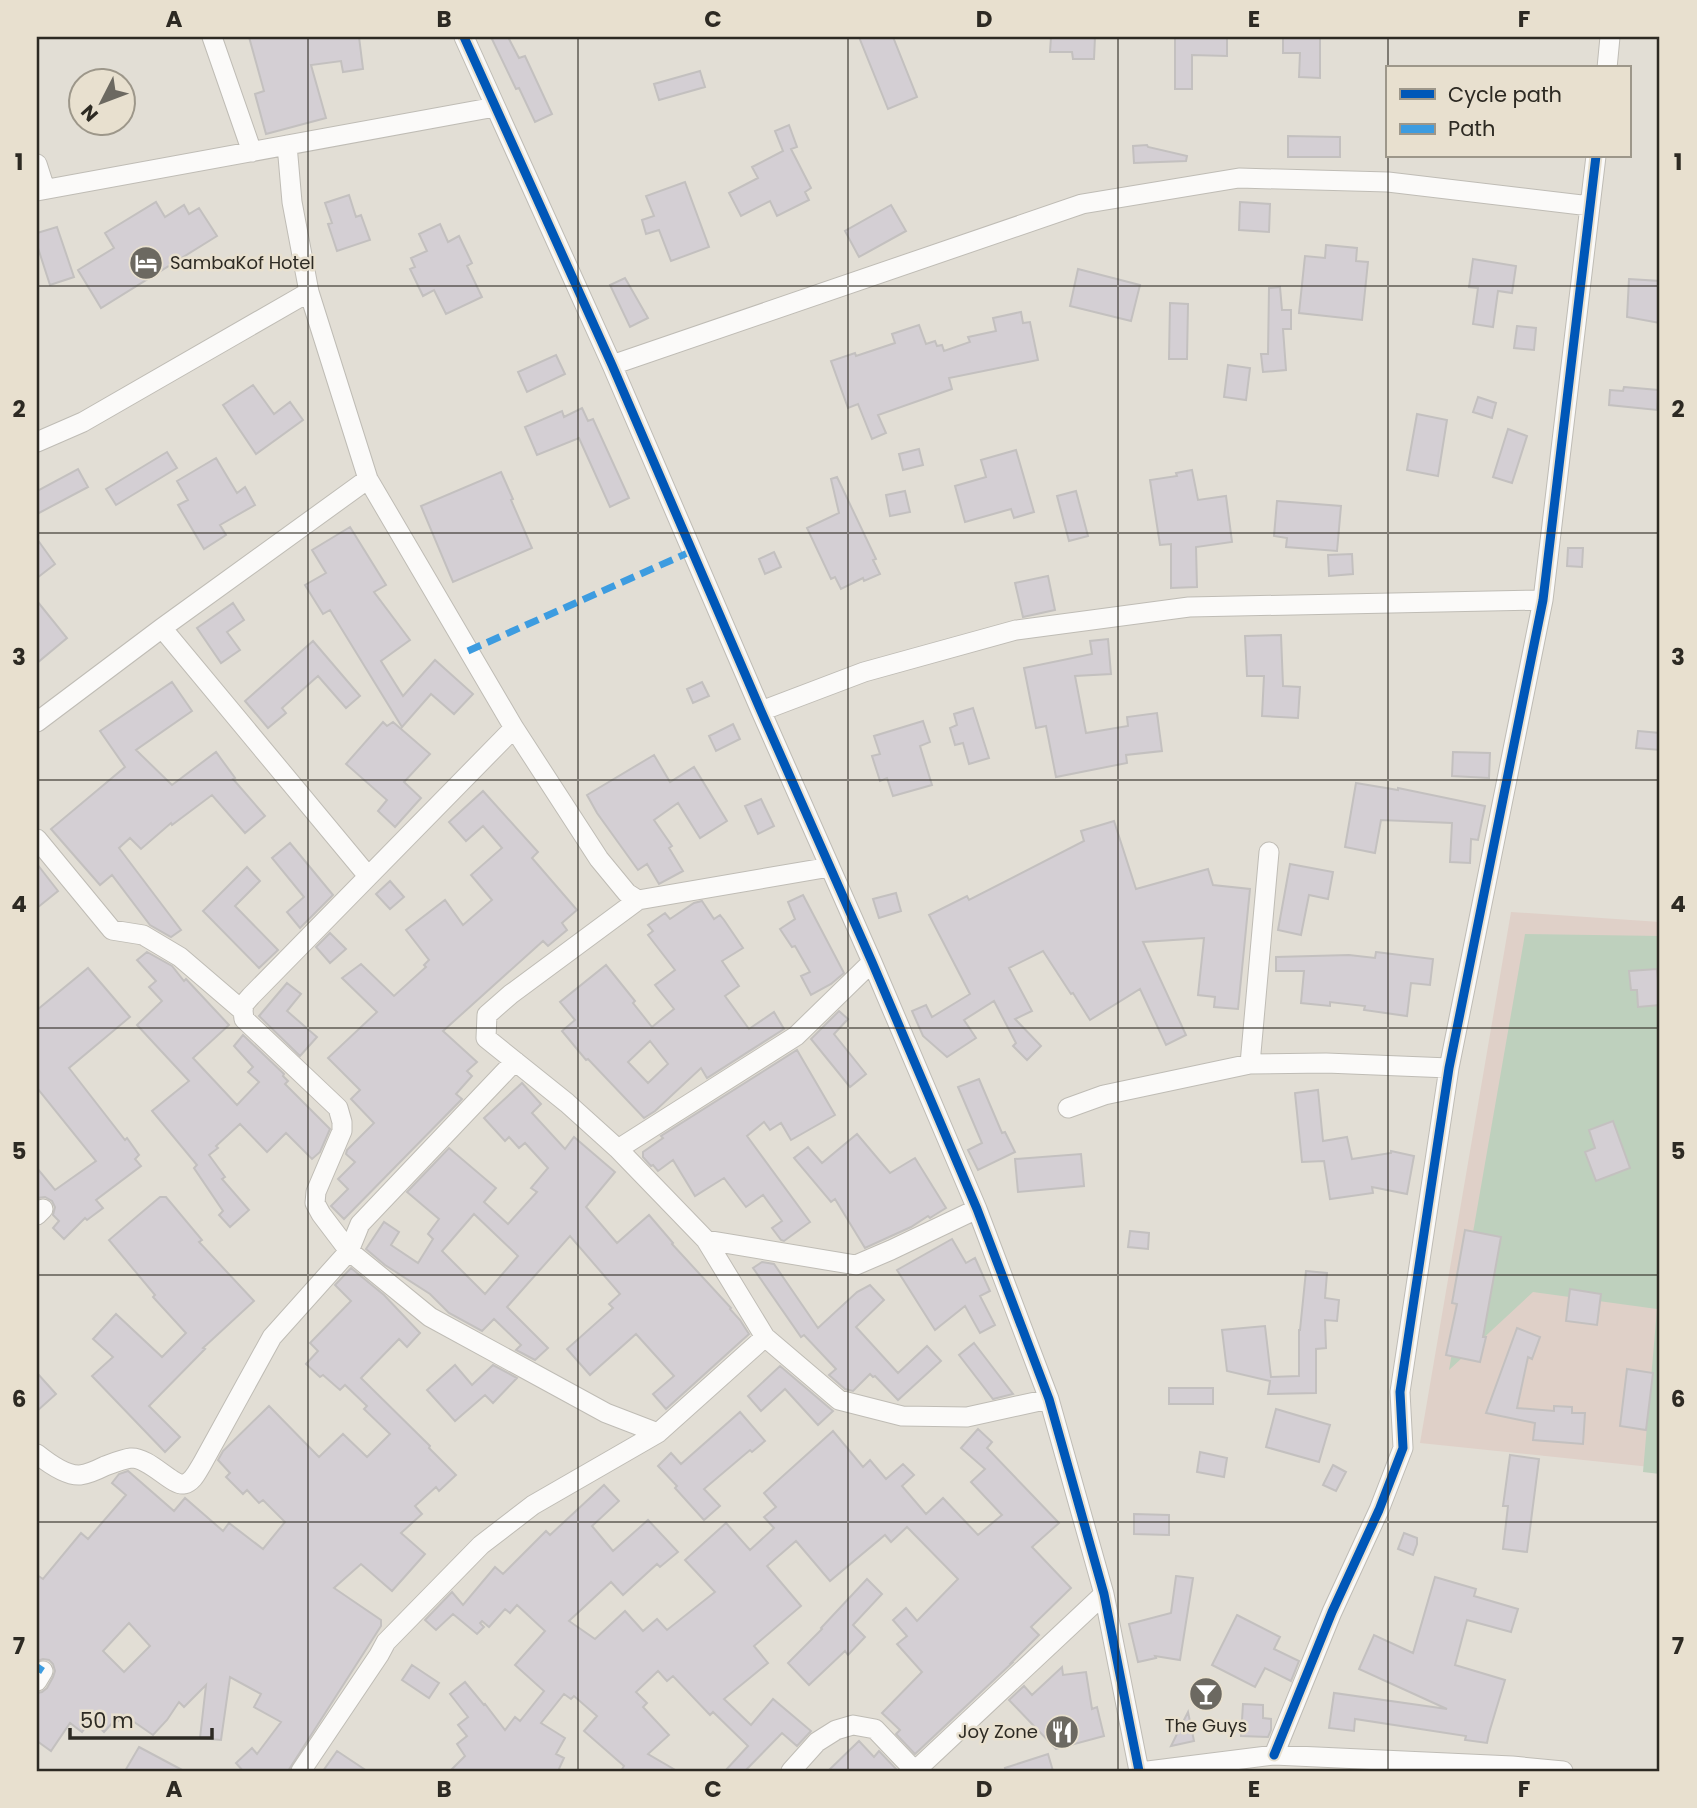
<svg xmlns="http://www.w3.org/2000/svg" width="1697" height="1808" font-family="Poppins,sans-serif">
  <rect width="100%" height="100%" fill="#e2ded5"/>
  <!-- education -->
  <path fill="#dfd0c8" d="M1511 912 1660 922V1468L1420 1443Z"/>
  <!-- green -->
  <path fill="#bed0bd" d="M1525 934 1660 936V1474L1643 1472 1657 1309 1533 1292 1449 1370Z"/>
  <!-- building -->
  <path fill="#d4cfd4" stroke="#c3c0bf" stroke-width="2" fill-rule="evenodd" d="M249 37H359L363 69 343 72 341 61 311 65 326 118 266 134 255 94 264 91Z
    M491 37H508L519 58 525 56 552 114 535 122 519 88 516 89Z
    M859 37H893L917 97 888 109Z
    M1051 37H1095L1094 59H1073L1072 52H1050Z
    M1175 37H1227V56L1192 55V89H1175Z
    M1283 37H1320V78L1299 77 1300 53H1283Z
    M700 71 705 87 659 100 654 84Z
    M789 125 797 147 791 149 811 188 805 192 809 200 777 216 770 201 741 216 729 193 758 178 752 167 783 151 775 131Z
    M1288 136 1340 137V157H1288Z
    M1147 145 1148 147 1187 156 1186 161 1134 163 1133 146Z
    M685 182 709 247 671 261 659 230 646 234 642 220 654 216 646 196Z
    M349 195 356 217 361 215 370 240 337 251 328 224 332 223 325 203Z
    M156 202 165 217 184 205 189 214 199 208 217 236 101 308 78 270 114 248 105 233Z
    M1240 202 1270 204 1269 232 1239 230Z
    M891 205 906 231 859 257 845 231Z
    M440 224 448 242 459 236 472 263 467 266 482 297 446 314 434 290 423 296 410 269 415 267 411 258 427 251 419 234Z
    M57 227 74 277 50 285 37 245V233Z
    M1326 245 1357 248 1356 261 1368 262 1362 320 1299 313 1305 256 1325 258Z
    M1473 259 1516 266 1512 293 1498 291 1493 327 1473 324 1478 288 1469 287Z
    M1078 269 1140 285 1131 321 1070 306Z
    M625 278 648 318 630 327 610 285Z
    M1629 279 1660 281V323L1627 317Z
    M1280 287 1282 310H1291V329H1283L1286 370 1263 372 1261 354H1268L1269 288Z
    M1170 303 1188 304 1187 359H1169Z
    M1021 312 1023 323 1030 322 1038 360 949 378 952 389 878 415 886 433 872 439 858 404 848 408 831 361 855 353 856 356 895 343 892 334 919 325 926 344 935 341 937 346 942 345 944 351 970 342 968 337 996 331 993 318Z
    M1517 326 1536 328 1534 350 1514 348Z
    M556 355 565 374 527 392 518 372Z
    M1228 365 1250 368 1246 400 1224 397Z
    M253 385 274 414 290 402 303 420 256 454 223 405Z
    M1624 387 1658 390 1657 410 1609 405 1610 390 1623 391Z
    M1478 397 1496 403 1492 418 1473 412Z
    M582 408 588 421 593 419 629 498 610 507 579 438 537 455 525 427 562 411 564 417Z
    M1417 414 1447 420 1438 476 1407 470Z
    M1508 429 1527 436 1512 483 1493 477Z
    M919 449 923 465 903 470 899 454Z
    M1016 450 1034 512 1014 518 1011 509 965 522 955 486 986 477 981 460Z
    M167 452 177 468 116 505 106 489Z
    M216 458 237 493 245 487 255 505 220 525 226 535 204 549 178 505 188 500 177 481Z
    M78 469 88 487 37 514V491Z
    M1192 470 1198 500 1226 496 1232 542 1196 547 1197 587 1171 588V544L1160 545 1150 480 1177 476 1176 473Z
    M501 472 513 499 511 500 532 548 453 582 421 506Z
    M837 477 876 559 873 560 880 574 864 581 863 578 841 589 835 577 831 579 807 528 839 513 831 479Z
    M905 491 910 512 890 516 886 495Z
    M1076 491 1088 536 1069 541 1057 496Z
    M1277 501 1341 506 1337 551 1286 547 1287 538 1274 536Z
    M350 527 386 585 374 592 410 640 381 661 403 696 435 660 473 694 454 714 431 694 402 727 330 610 323 614 305 585 326 573 312 550Z
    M37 539 55 564 37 578Z
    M1568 548H1583L1582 567 1567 566Z
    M774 552 781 567 765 574 759 559Z
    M1352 554 1353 574 1329 576 1328 555Z
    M1048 576 1055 610 1023 617 1015 583Z
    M37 601 67 638 37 663Z
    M233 603 244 620 227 632 240 650 221 663 197 628Z
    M1281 635 1283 686 1300 687 1298 718 1262 716 1264 676H1247L1245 636Z
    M1108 639 1111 674 1075 676 1086 733 1128 726 1127 717 1157 713 1162 751 1126 755 1127 763 1056 777 1046 726 1036 728 1024 668 1092 654 1090 641Z
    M313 641 360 696 346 708 318 676 282 708 286 713 268 728 245 701Z
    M172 682 192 711 136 750 172 785 216 752 235 778 233 779 265 816 245 833 212 795 172 825 171 823 141 849 130 838 119 848 181 930 171 937 150 925 112 875 100 885 51 829 125 767 100 731Z
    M702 682 709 696 693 703 687 689Z
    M973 708 989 758 969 764 963 743 955 745 950 728 957 725 954 714Z
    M923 721 930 742 920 746 932 785 893 796 887 778 880 781 872 756 880 754 874 736Z
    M383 722 387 726 393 722 430 754 404 782 421 798 395 827 378 811 387 800 346 764Z
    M733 724 740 739 716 751 709 736Z
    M1638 731 1660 733V750L1636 748Z
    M1453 752 1490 753 1489 778 1452 776Z
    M654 755 670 782 694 767 727 821 700 838 678 803 654 820 672 846 669 848 683 871 659 884 647 864 638 870 597 813 587 795Z
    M1356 783 1398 790V788L1485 806 1478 840 1471 839 1470 863 1450 862 1452 823 1381 820 1375 853 1345 847Z
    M483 791 538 852 532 858 577 910 562 923 567 930 548 946 543 941 443 1031 477 1062 467 1071 472 1076 456 1094 462 1099 344 1219 331 1206 348 1189 338 1179 355 1162 346 1154 347 1150 374 1123 351 1099 360 1090 328 1058 377 1012 342 978 361 964 394 996 426 967 424 965 429 960 406 930 445 900 463 925 492 900 471 875 502 848 483 826 466 841 449 822Z
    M761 799 774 826 758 834 745 806Z
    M1114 821 1136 889 1208 869 1213 885 1250 889 1238 1009 1214 1007 1215 997 1198 995 1204 938 1143 942 1186 1035 1166 1045 1140 989 1090 1020 1073 993 1071 994 1043 951 1009 968 1032 1011 1015 1019 1041 1046 1027 1060 1013 1046 1016 1043 994 1001 964 1020 976 1038 947 1057 923 1036 912 1011 926 1005 932 1017 970 994 929 915 967 896 969 900 1084 841 1081 831Z
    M290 843 333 895 300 928 287 912 304 897 272 858Z
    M37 864 58 891 37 908Z
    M1290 864 1333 872 1328 899 1309 895 1301 935 1278 930Z
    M247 867 260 881 235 906 278 950 259 968 203 911Z
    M390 881 404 897 390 909 376 894Z
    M896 893 901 911 879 918 873 899Z
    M803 895 844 973 831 984 811 995 801 976 810 972 795 946 792 947 780 929 795 919 788 902Z
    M702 901 714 919 720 915 724 920 743 948 722 961 739 986 725 996 749 1029 774 1012 784 1029 707 1078 701 1068 655 1111 644 1118 588 1059 586 1060 562 1031 575 1020 560 1002 606 965 635 1001 633 1003 652 1027 674 1009 655 985 675 970 648 935 653 931 648 925 665 913 670 919 694 903ZM650 1041 668 1064 648 1083 628 1062Z
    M330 933 346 949 330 963 316 947Z
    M147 952 172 966 184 981 186 979 229 1025 193 1058 237 1105 259 1082 248 1072 253 1067 234 1046 243 1035 284 1074 283 1076 288 1081 285 1084 330 1129 320 1152 312 1159 286 1133 267 1152 240 1124 216 1146 218 1148 209 1155 225 1177 222 1179 249 1210 230 1227 219 1215 223 1211 194 1168 197 1165 152 1111 189 1081 137 1025 162 1001 149 987 156 981 137 960Z
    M1376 952 1433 959 1430 985 1411 983 1407 1016 1364 1010 1365 1006 1330 1002V1006L1301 1003 1304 971H1276V957L1349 955 1375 958Z
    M88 968 130 1017 69 1068 125 1140 127 1138 139 1155 135 1159 141 1166 96 1200 103 1208 87 1220 85 1218 64 1239 53 1228 59 1221 53 1215 55 1207 52 1201 45 1197 37 1198V1168L55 1190 96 1161 37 1088V1010Z
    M1657 969 1660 1005 1638 1007 1637 990H1631L1629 971Z
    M287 983 301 994 287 1011 317 1037 300 1056 259 1016Z
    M839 1011 848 1019 834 1034 866 1074 850 1087 811 1039Z
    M797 1050 835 1115 791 1140 781 1123 770 1130 764 1122 747 1136 810 1222 784 1241 781 1240 772 1228 782 1221 763 1195 746 1207 724 1178 695 1196 673 1160 658 1171 653 1165 651 1166 643 1157V1152L663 1138 661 1136Z
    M979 1079 1002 1133 1005 1132 1015 1152 978 1170 968 1150 982 1143 958 1087Z
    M522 1083 541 1104 532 1113 565 1149 574 1137 615 1172 586 1207 617 1243 649 1215 673 1243 672 1244 731 1308 730 1309 740 1320 749 1334 666 1409 653 1394 674 1376 636 1334 590 1375 567 1349 613 1308 609 1304 620 1294 570 1236 507 1307 548 1348 535 1360 516 1350 521 1345 494 1319 482 1331 449 1313 430 1294 385 1265 366 1249 384 1222 399 1232 391 1245 418 1263 433 1239 428 1234 439 1219 407 1192 449 1148 496 1188 484 1202 508 1224 537 1192 531 1188 548 1168 525 1143 519 1148 509 1137 505 1141 484 1118ZM474 1214 518 1256 485 1294 442 1251Z
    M1318 1090 1323 1141 1347 1137 1352 1159 1391 1153V1151L1414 1156 1407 1194 1372 1187 1373 1193 1330 1199 1324 1161 1302 1162 1295 1093Z
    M1613 1121 1630 1168 1596 1181 1585 1152 1595 1148 1589 1130Z
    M857 1134 890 1173 915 1158 946 1208 933 1216 930 1218 928 1216 911 1227 865 1248 835 1199 831 1202 794 1158 808 1147 822 1163Z
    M1081 1154 1084 1186 1018 1192 1015 1159Z
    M160 1197H166L202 1240 199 1242 254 1301 203 1348 205 1349 149 1406 180 1437 165 1452 92 1376 113 1357 93 1339 116 1314 162 1357 186 1333 153 1297 155 1295 109 1240Z
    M1465 1230 1501 1237 1483 1337H1486L1480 1362 1446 1355 1457 1304 1452 1303Z
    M1130 1231 1149 1233 1148 1249 1128 1247Z
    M952 1239 966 1263 975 1258 990 1291 980 1296 995 1325 980 1333 965 1306 935 1330 897 1270Z
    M762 1262 774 1264 818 1328 857 1292 870 1285 884 1300 856 1327 898 1373 927 1346 941 1361 898 1400 875 1376 873 1377 870 1374 853 1391 845 1389 829 1375 836 1369 804 1335 801 1337 753 1268Z
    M351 1268 384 1295 420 1333 407 1347 399 1339 361 1378 430 1446 429 1448 456 1475 439 1491 436 1487 415 1506 422 1514 401 1533 425 1554 392 1591 361 1564 334 1588 381 1620V1626L288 1771H243L236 1763 252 1748 257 1754 281 1722 254 1707 261 1694 230 1677 221 1740 200 1738 206 1685 184 1707 179 1702 167 1720 153 1735 124 1715 118 1721 116 1719 104 1732 91 1720 82 1732 70 1723 51 1751 37 1741V1693L42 1692 47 1688 53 1677 55 1671 53 1664 49 1660 43 1659 37 1661V1575L43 1579 81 1533 88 1539 126 1495 112 1483 119 1474 128 1471 174 1511 185 1498 223 1531 229 1523 263 1549 285 1522 263 1500 259 1503 247 1490 243 1494 226 1477 230 1473 218 1460 223 1451 269 1406 319 1457 343 1434 367 1457 390 1434 364 1409 367 1406 345 1385 340 1390 323 1375 320 1377 306 1364 318 1351 310 1343 351 1301 335 1285ZM129 1623 150 1646 124 1672 103 1651Z
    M1306 1271 1327 1273 1325 1298 1339 1300 1337 1321 1325 1320 1326 1348 1316 1349V1393L1268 1394 1270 1381 1227 1371 1222 1330 1265 1326 1271 1377 1299 1376V1330H1300Z
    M1570 1289 1601 1294 1597 1325 1566 1321Z
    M1517 1328 1540 1337 1532 1359 1528 1357 1517 1408 1554 1411V1406L1572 1407V1413H1585L1583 1444 1533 1440 1535 1423 1486 1413Z
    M974 1343 1013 1394 993 1399 959 1355Z
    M455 1365 472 1385 493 1365 517 1378 493 1403 485 1395 455 1421 427 1390Z
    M780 1366 833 1411 818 1425 785 1389 761 1411 748 1396Z
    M1627 1369 1653 1373 1646 1430 1620 1426Z
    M37 1373 56 1394 37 1411Z
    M1169 1388H1213V1404H1169Z
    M1276 1409 1330 1425 1319 1462 1266 1447Z
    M740 1412 765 1441 752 1452 750 1450 704 1489 720 1506 704 1520 675 1488 677 1486 658 1466 671 1453 681 1464Z
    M978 1429 992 1442 987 1448 1059 1523 1032 1547 1071 1588 1031 1627 1039 1635 1011 1663H1012L915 1754 896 1734 900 1730 882 1713 922 1672 897 1644 907 1636 893 1620 906 1608 917 1621 958 1579 907 1527 891 1542 885 1535 830 1581 796 1541 767 1566 801 1606 754 1646 768 1663 724 1699 751 1725 773 1699 811 1731 797 1746 782 1733 745 1771H725L748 1746 713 1712 710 1715 673 1676 667 1681 658 1671 636 1692 647 1703 643 1707 669 1735 648 1754 677 1771H621L624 1766 584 1731 597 1716 574 1696 571 1699 564 1694 541 1723 565 1738 556 1754 564 1758 558 1771H450L465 1756 457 1744 467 1736 458 1725 468 1717 450 1694 465 1682 484 1705 485 1704 505 1730 515 1717 520 1721 544 1691 515 1665 545 1631 517 1605 510 1613 505 1609 489 1627 482 1621 480 1623 484 1627 477 1634 453 1614 436 1630 425 1620 452 1592 463 1605 495 1567 503 1574 546 1531 550 1535 604 1485 619 1501 592 1526 613 1551 648 1520 678 1552 660 1567 657 1564 623 1595 611 1582 569 1621 595 1639 625 1611 643 1631 657 1619 667 1630 715 1592 685 1560 726 1523 750 1550 774 1528 764 1517 776 1507 764 1493 833 1431 863 1467 870 1460 886 1479 903 1464 914 1475 902 1486 926 1514 943 1498 978 1535 1002 1515 971 1482 985 1469 961 1448Z
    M1200 1452 1227 1458 1224 1477 1197 1472Z
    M1510 1455 1539 1459 1527 1552 1503 1549 1508 1506H1503Z
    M1333 1465 1346 1472 1336 1491 1323 1485Z
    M1134 1514 1169 1515V1535L1134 1534Z
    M1404 1533 1417 1538V1544L1413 1555 1398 1549Z
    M1176 1576 1193 1578 1180 1660 1155 1656 1156 1658 1138 1662 1129 1624 1171 1613Z
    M1435 1577 1476 1589 1474 1596 1518 1609 1511 1632 1467 1620 1455 1665 1505 1680 1489 1733 1487 1743 1465 1740 1466 1736 1355 1719 1354 1731 1329 1728 1334 1693 1447 1709 1359 1669 1374 1635 1413 1653Z
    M867 1579 882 1594 853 1625 865 1637 848 1655 845 1651 809 1685 788 1663 822 1629 821 1628Z
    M1237 1615 1280 1637 1274 1649 1299 1661 1291 1681 1265 1668 1255 1687 1212 1665Z
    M412 1665 439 1683 429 1698 402 1680Z
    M1062 1667 1063 1675 1086 1672 1092 1709 1097 1707 1104 1736 1056 1749 1009 1700 1024 1686 1032 1695Z
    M1243 1704 1263 1705V1718L1271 1719V1730L1268 1737 1241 1736Z
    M1188 1712 1194 1741 1171 1746Z
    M859 1741 874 1757 879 1751 898 1771H828Z
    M139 1747 184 1771H125Z
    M337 1751 367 1771H323Z
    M1048 1754 1053 1771H1006L1005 1768Z"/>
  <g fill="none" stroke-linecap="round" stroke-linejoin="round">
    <!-- minor casing -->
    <g stroke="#bfbcb5" stroke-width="21">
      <path id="minor" d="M212 37 252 152
        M464 37 612 365 761 711 872 962 977 1209 1049 1399 1104 1594 1139 1771
        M1607 68 1610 37
        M287 145 292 202 309 292 368 479 514 728 599 859 627 893 638 900
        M37 164 45 189
        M37 191 495 107
        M612 365 1082 204 1239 178 1388 182 1590 206
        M37 442 83 422 309 292
        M162 628 368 876
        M761 711 864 672 1016 630 1189 607 1543 600
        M37 722 162 628 368 479
        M37 839 112 930 143 935 180 957 243 1011 244 1019 338 1108 342 1122V1131L316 1192 315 1203 321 1214 349 1251 430 1317 606 1413 658 1433
        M830 867 638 900 511 994 487 1015 486 1038 567 1103 618 1149 706 1240 765 1337 839 1400 902 1416 967 1417 1049 1399
        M243 1011 244 1004 251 996 514 728
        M1250 1064 1269 852
        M1068 1108 1104 1095 1250 1064 1326 1063 1449 1068
        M618 1149 796 1036 872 962
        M37 1215 43 1209
        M706 1240 856 1265 891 1250 977 1209
        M37 1454C47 1462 66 1476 80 1475 89 1474 97 1470 105 1466 113 1463 123 1459 131 1458 149 1457 172 1486 184 1484 193 1482 197 1472 202 1464L272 1337 349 1251 360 1224 515 1061
        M37 1681 43 1671
        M1274 1755 1332 1612 1379 1510 1403 1448 1400 1392 1449 1068 1543 600 1596 156
        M301 1771 379 1655 386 1642 481 1545 533 1505 658 1433 765 1337
        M791 1771 817 1742 836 1730 853 1725 875 1729 915 1771
        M915 1771 1104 1594
        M1148 1771 1274 1755 1512 1766 1563 1771"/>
    </g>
    <!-- minor -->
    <use href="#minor" stroke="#fbfaf9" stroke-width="19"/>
    <!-- quiet -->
    <path stroke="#3d9ce0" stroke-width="7" stroke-dasharray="14 7" stroke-linecap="butt" d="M468 651 692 551
      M37 1667 43 1671"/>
    <!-- cycleway casing -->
    <g stroke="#e8e0cf" stroke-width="13">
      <path id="cycleway" d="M464 37 612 365 761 711 872 962 977 1209 1049 1399 1104 1594 1139 1771
        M1274 1755 1332 1612 1379 1510 1403 1448 1400 1392 1449 1068 1543 600 1596 156"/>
    </g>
    <!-- cycleway -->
    <use href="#cycleway" stroke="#0057b8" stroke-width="9"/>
  </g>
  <!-- grid -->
  <path fill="none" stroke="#2d2a23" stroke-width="2" stroke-opacity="0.55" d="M308 37V1771M578 37V1771M848 37V1771M1118 37V1771M1388 37V68M1388 156V1771M37 286H1660M37 533H1660M37 780H1660M37 1028H1660M37 1275H1660M37 1522H1660"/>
  <!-- icons -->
  <defs>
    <g id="hotel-disc" transform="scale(1.75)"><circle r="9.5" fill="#6c6961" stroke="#e8e0cf"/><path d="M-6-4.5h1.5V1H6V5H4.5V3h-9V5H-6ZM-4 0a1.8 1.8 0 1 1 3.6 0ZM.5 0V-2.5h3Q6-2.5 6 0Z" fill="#fff"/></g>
    <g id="bar-disc" transform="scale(1.75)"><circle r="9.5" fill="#6c6961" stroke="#e8e0cf"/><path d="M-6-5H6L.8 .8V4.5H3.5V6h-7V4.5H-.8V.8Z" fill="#fff"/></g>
    <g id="restaurant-disc" transform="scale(1.75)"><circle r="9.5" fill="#6c6961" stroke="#e8e0cf"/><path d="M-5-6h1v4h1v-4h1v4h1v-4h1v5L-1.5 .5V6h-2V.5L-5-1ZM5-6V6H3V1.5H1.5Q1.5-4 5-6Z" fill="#fff"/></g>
  </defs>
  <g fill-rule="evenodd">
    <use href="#hotel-disc" x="146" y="263"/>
    <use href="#bar-disc" x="1206" y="1694"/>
    <use href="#restaurant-disc" x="1062" y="1732"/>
  </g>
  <g text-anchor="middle" stroke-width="5" stroke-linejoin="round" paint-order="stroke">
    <!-- poi labels -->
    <g font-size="18" fill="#2d2a23" stroke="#e8e0cf" text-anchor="start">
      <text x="170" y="269">SambaKof Hotel</text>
      <text x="1206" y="1732" text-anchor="middle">The Guys</text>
      <text x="1038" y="1738" text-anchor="end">Joy Zone</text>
    </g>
  </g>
  <!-- border -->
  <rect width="1697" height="1808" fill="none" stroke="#e8e0cf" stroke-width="77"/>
  <!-- legend -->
  <rect x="1386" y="66" width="245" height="91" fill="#e8e0cf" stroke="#9d978a" stroke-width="2"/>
  <rect x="1400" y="89" width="35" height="10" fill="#0057b8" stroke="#9d978a" stroke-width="2"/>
  <text x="1448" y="102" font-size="21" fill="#2d2a23">Cycle path</text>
  <rect x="1400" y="124" width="35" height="10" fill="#3d9ce0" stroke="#9d978a" stroke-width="2"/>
  <text x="1448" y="136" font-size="21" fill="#2d2a23">Path</text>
  <!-- north arrow -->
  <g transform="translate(102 102) rotate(228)"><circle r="33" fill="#e8e0cf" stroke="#9d978a" stroke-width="2"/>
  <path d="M0-5L12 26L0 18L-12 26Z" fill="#6c6961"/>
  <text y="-10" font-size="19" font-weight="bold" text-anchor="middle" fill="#2d2a23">N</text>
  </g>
  <!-- scale -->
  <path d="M70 1728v10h142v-10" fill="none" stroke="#2d2a23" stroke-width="3.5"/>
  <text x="80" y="1728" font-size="21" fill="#2d2a23" stroke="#e8e0cf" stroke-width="5" paint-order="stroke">50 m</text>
  <rect x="38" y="38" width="1620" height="1732" fill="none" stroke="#2d2a23" stroke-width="2.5"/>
  <g font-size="23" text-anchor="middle" font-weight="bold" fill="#2d2a23">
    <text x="174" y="27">A</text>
    <text x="444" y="27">B</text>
    <text x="713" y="27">C</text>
    <text x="984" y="27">D</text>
    <text x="1254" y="27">E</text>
    <text x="1524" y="27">F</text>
    <text x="19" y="170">1</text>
    <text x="1678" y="170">1</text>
    <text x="19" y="417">2</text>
    <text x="1678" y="417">2</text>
    <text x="19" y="665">3</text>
    <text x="1678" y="665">3</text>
    <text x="19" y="912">4</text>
    <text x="1678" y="912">4</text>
    <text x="19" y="1159">5</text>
    <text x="1678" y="1159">5</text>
    <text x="19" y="1407">6</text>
    <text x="1678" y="1407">6</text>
    <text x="19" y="1654">7</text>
    <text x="1678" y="1654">7</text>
    <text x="174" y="1797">A</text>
    <text x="444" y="1797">B</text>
    <text x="713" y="1797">C</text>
    <text x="984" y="1797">D</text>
    <text x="1254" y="1797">E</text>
    <text x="1524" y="1797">F</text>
  </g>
</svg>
